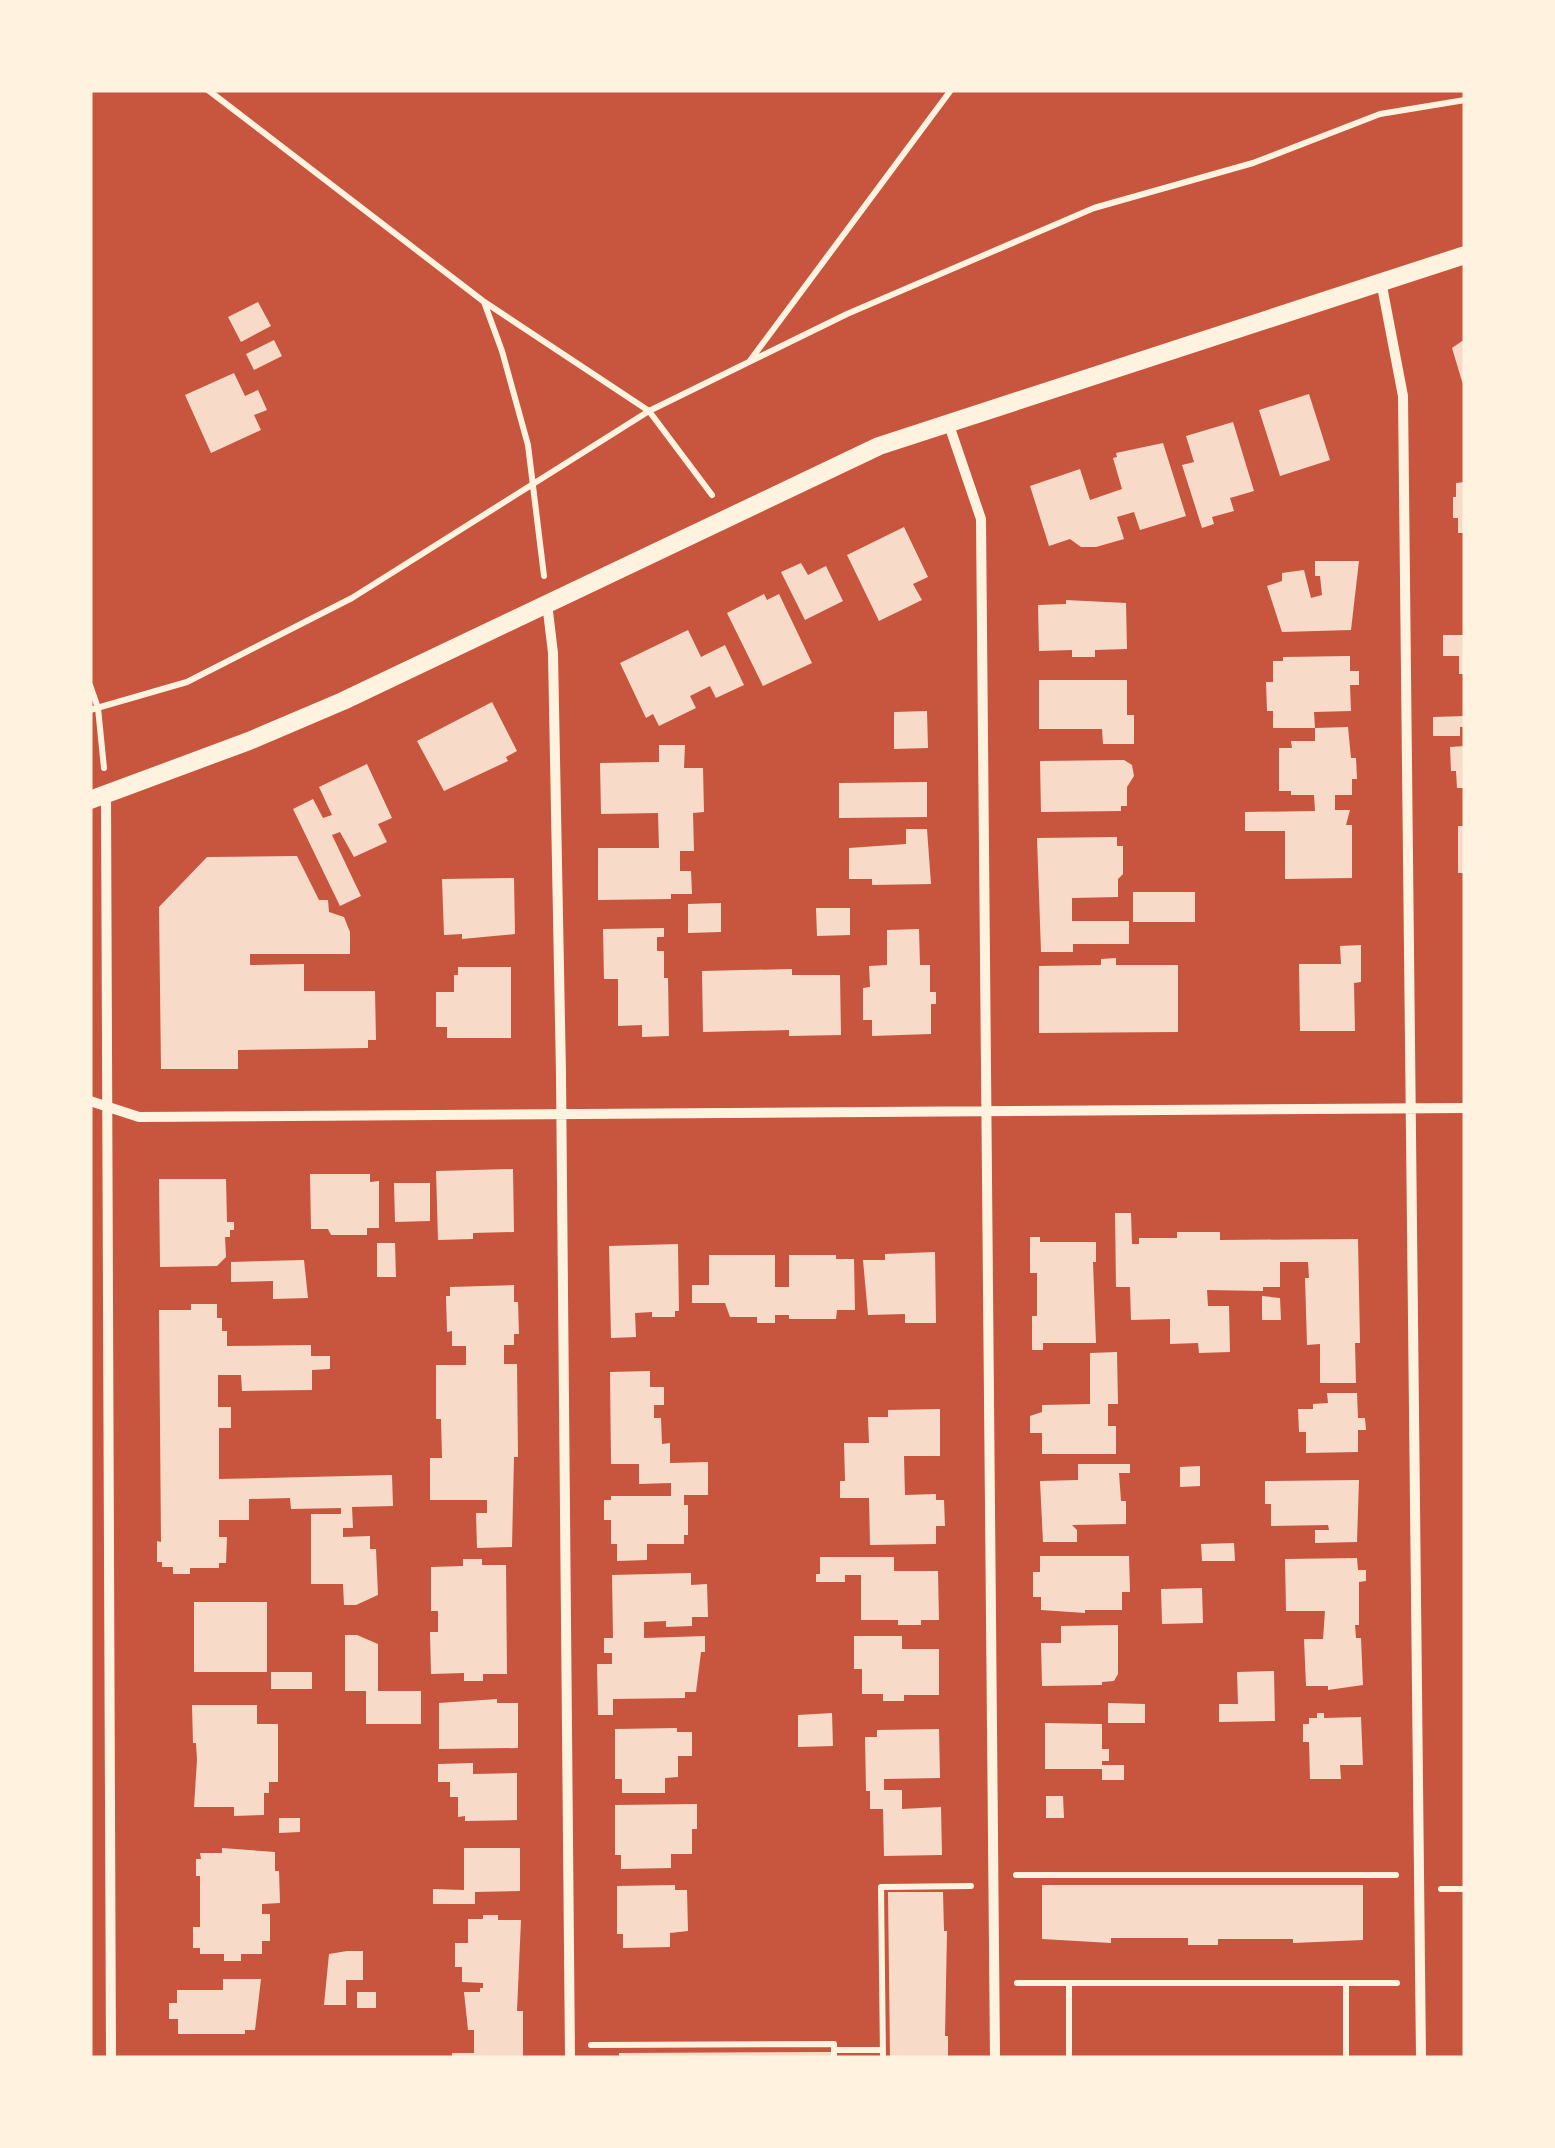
<svg xmlns="http://www.w3.org/2000/svg" width="1555" height="2148" font-family="Spectral,serif">
  <rect width="100%" height="100%" fill="#c8553d"/>
  <!-- building -->
  <path fill="#f7dbc8" d="M258 302 271 326 241 342 228 317Z
    M1465 339V388H1464L1452 348Z
    M274 340 282 356 254 370 246 354Z
    M234 373 245 396 258 390 267 410 254 415 261 430 211 453 185 395Z
    M1309 394 1330 460 1280 476 1259 410Z
    M1233 422 1254 491 1230 498 1234 511 1212 517 1214 524 1202 528 1182 465 1194 462 1186 436Z
    M1163 443 1186 516 1140 530 1134 512 1117 517 1124 539 1096 547H1081L1070 539 1049 546 1030 486 1080 469 1090 500 1122 489 1113 458 1117 457 1116 453Z
    M1465 482V533H1458V518H1453V497H1456V483Z
    M904 527 928 577 913 584 922 600 879 621 847 555Z
    M1315 561H1359L1351 630 1282 632 1267 586 1282 581V573L1304 570 1311 598 1322 595 1320 576H1315Z
    M801 563 808 575 826 566 843 601 805 620 781 572Z
    M764 594 767 600 779 594 812 663 763 686 727 613Z
    M1066 600 1126 603 1127 649 1095 650V657H1072V650L1039 651 1038 605 1066 604Z
    M688 630 701 657 725 645 744 685 716 698 710 686 690 696 696 708 659 726 653 714 646 718 620 663Z
    M1443 635H1465V674H1459V656H1443Z
    M1350 656V671H1359V685H1350L1351 711 1314 712 1315 728H1273V711H1267L1266 682H1273V661H1283V657Z
    M1039 680H1127V715H1134V744H1103L1102 729H1039Z
    M492 702 517 751 506 757 508 761 444 791 417 741Z
    M927 711 928 748 894 749V712Z
    M1465 716V727H1460V736H1433V717Z
    M1348 727 1351 758H1356L1357 779H1352V795H1335V810H1350L1346 825H1352V878L1285 879V831H1245V812L1315 811 1314 795H1291V791H1279V748H1292L1291 741H1315V728Z
    M659 745H685L684 768H703L704 812 693 813 694 851H680V871H691L692 894H671V899L598 900V848H659L658 813 601 814 600 763 659 762Z
    M1465 746V788H1457L1456 771H1451L1450 747Z
    M1124 760 1132 765 1134 776 1127 787V806H1121V811L1041 812 1040 761Z
    M367 764 392 818 378 824 387 842 354 857 340 832 332 835 361 896 340 906 293 809 313 799 323 818 332 815 319 787Z
    M927 782V817L839 818V783Z
    M1458 826H1465V873H1458Z
    M906 829H927L931 884 872 885V879H849V848L906 844Z
    M1117 837V846H1123V874L1118 879V897L1072 898V921H1129V944H1073V952H1041L1037 838Z
    M297 856 319 900H328L329 912 344 917 350 932V954H250V965L304 964V991H375L376 1040H368V1048L238 1050V1069H161L159 907 207 857Z
    M514 878 515 934 462 939V934L444 935 442 879Z
    M1133 892H1195V922H1133Z
    M721 903V932L688 933V904Z
    M816 908H850V935L817 936Z
    M664 928V937H657V951H664V978H668L669 1036 642 1037V1025L618 1026V979H604L603 929Z
    M919 929 920 965H930V992H936V1004H931V1034L872 1036V1020H863V988L870 987 869 966 887 965V930Z
    M1361 945V982L1354 983 1355 1031H1300L1299 964H1341L1340 946Z
    M1116 958V965H1178V1032L1039 1033V966L1101 965V959Z
    M458 967H511V1038H447V1027H436V992H454V975H458Z
    M792 969V975H840L841 1035 789 1036V1030L703 1032 702 971Z
    M513 1169 514 1232 473 1233V1239L438 1240 436 1171Z
    M310 1174H370V1182L379 1181V1228H367V1235H331L328 1229H311Z
    M159 1179H226L227 1222H234V1230H230V1237H225L226 1257 217 1266 160 1267Z
    M394 1183H430V1221L395 1222Z
    M1115 1213H1131L1132 1244H1139V1238H1177V1232H1220V1240L1358 1239 1360 1343H1355L1356 1383H1320V1344L1307 1345 1305 1278H1309L1308 1262H1280V1287H1263V1291L1207 1290 1208 1306H1229L1230 1352 1199 1353 1198 1343 1170 1344V1319L1131 1320 1130 1287H1116Z
    M1030 1237H1040V1242H1096V1262H1093L1096 1343H1043V1350H1032V1316H1037V1273H1030Z
    M377 1243H395L396 1277H377Z
    M678 1244 679 1311H675V1317H652V1312L635 1313 636 1337 611 1338 609 1246Z
    M935 1252 936 1323H905V1314L868 1315 863 1260H885V1254Z
    M709 1255H775V1287H789V1255H836V1259H854L855 1310H837L836 1319H789V1315H775V1323H757V1317H730L725 1303H692V1285H709Z
    M304 1260 308 1298 273 1299V1281L231 1282V1262Z
    M514 1285V1302H518L519 1334H514V1345H504V1364H517L518 1457H514L512 1547 477 1548 476 1513H487V1500H430V1458H442L441 1419H436V1365H466V1346H452V1331L447 1332 446 1296H450V1287Z
    M1262 1296 1280 1298 1281 1320H1262Z
    M191 1304H217V1318H222V1331H227V1346L311 1345V1356H330V1369L312 1370V1390L242 1391 241 1375H218V1407H231V1428H219V1479L392 1475 393 1506 352 1507 353 1528H343V1537L370 1536V1549H376L378 1595 356 1605H344L343 1584H311V1514H341V1508L291 1509 290 1498 249 1499V1520H219V1537H227L226 1563H219V1568H190V1574H173V1567H162V1562H157V1541L161 1542 159 1310H191Z
    M1117 1352 1118 1404H1108V1426H1116V1454H1042V1433H1030V1416L1042 1412V1405L1090 1404V1353Z
    M650 1371V1387H664V1405H654V1418H661L662 1444 670 1443V1463L708 1462V1495H684V1505H688V1535H684V1544H647V1560L617 1561V1544H611V1520H604V1500H611V1496H671V1483L639 1484V1464H611L610 1372Z
    M1327 1393H1357L1358 1418H1365L1366 1430H1358V1452L1306 1453V1432H1299L1298 1409H1313V1404L1328 1403Z
    M940 1409V1456H904L905 1495 936 1494V1500H944L945 1526H936V1544L870 1545 869 1498H840V1481H845L844 1443H869L868 1417H888V1410Z
    M1078 1464H1130V1473H1119L1121 1501H1126V1524L1072 1525 1077 1530V1542H1043L1040 1481 1078 1480Z
    M1200 1466V1486L1180 1487V1467Z
    M1359 1480 1357 1542 1315 1543V1530H1329L1328 1525 1271 1526V1504H1265V1481Z
    M1234 1543 1235 1561H1202L1201 1544Z
    M1040 1556H1129L1130 1592H1122V1610H1085V1613L1041 1610V1597H1033V1572H1040Z
    M820 1557H894V1571H938L939 1620H921V1625H898V1620H861V1575H845V1582H816V1574H820Z
    M1357 1558 1358 1570H1366V1581L1359 1582V1625H1355L1356 1638H1361L1363 1685 1328 1690V1686H1306L1304 1639H1323L1325 1611H1286L1285 1559Z
    M463 1559H482V1565H506L507 1674H483V1681H464V1673L431 1674 430 1632H438V1611H431V1567L463 1566Z
    M691 1573V1585L707 1584 708 1617H692V1626L666 1627V1621L644 1622V1638L705 1636V1652H701L696 1692H685V1698L613 1699V1715H598L597 1664H612V1653H604V1638H613L612 1575Z
    M1202 1588 1203 1623 1162 1624 1161 1589Z
    M194 1602H267V1672H194Z
    M1118 1625V1674L1114 1681 1102 1682V1685L1042 1686 1041 1643H1061V1626Z
    M345 1635H357L378 1644V1691H421V1724H366V1691H345Z
    M854 1636H902V1649H939V1695H904V1701H883V1694H862V1669H854Z
    M1274 1671 1275 1721 1219 1722V1704H1238L1237 1672Z
    M271 1672H312V1689H271Z
    M497 1699V1703H518V1748L439 1749V1703Z
    M1108 1703 1145 1704V1723H1108Z
    M192 1705H257V1724H278V1782H269V1793H264V1815L234 1816V1807H194L197 1760 196 1743H193Z
    M832 1713 833 1746 798 1747V1715Z
    M1317 1713H1324V1718L1361 1717 1363 1765H1340L1341 1779H1310L1309 1742H1303V1724H1309V1718H1317Z
    M1045 1723 1102 1724V1749H1109V1761H1102V1765H1124V1780H1102V1769H1045Z
    M677 1728V1732H692V1756H678V1777L665 1778V1793H622V1779H615V1729Z
    M939 1729 940 1778 884 1779V1790H902V1809L941 1807 942 1855 884 1856 883 1809H870V1791H866L865 1737H877V1730Z
    M473 1763V1774L517 1773V1820L465 1821V1816L458 1817V1797H450V1782H438V1764Z
    M1046 1796H1063L1064 1818H1046Z
    M697 1804V1829H692V1854H671V1868L621 1869V1855H615V1805Z
    M279 1818H300V1832L279 1833Z
    M222 1848 275 1852V1871H279L280 1903 262 1904V1914H270V1941H262V1954H241V1961H224V1954H200V1948H193V1927H200V1876H196V1859H201L200 1853H222Z
    M464 1848H520V1891L475 1892V1904H433V1889L464 1890Z
    M675 1885V1890H687L688 1931 670 1933V1947L623 1948V1934H617V1886Z
    M1042 1885H1363V1940L1293 1943V1939H1218V1945H1188V1938H1111V1943L1042 1939Z
    M888 1892H943L944 1931H947L945 2036H948V2058H890Z
    M483 1915H498V1920H521L517 2011H523V2058H452V2053H474V2030H468L464 1992H480V1988H483V1983L462 1982V1967H455V1943H468V1919H483Z
    M347 1951H363V1980H346V2005H324L329 1954Z
    M223 1979H261L255 2030H245V2034H178V2019H169V2003H177V1990H223Z
    M357 1992H376V2008H357Z
    M831 2052V2058H619V2053Z"/>
  <g fill="none" stroke-linecap="round" stroke-linejoin="round">
    <!-- path -->
    <path stroke="#fff3e0" stroke-width="6" d="M208 90 483 301 649 411 712 495
      M484 302 502 351 528 445 544 576
      M749 362 951 90
      M90 685 98 708 104 768
      M90 710 187 682 352 598 649 411 847 314 1094 208 1253 163 1380 114 1465 100
      M1016 1875H1396
      M1441 1889H1465
      M1017 1983H1397
      M1069 1983V2058
      M1346 1983V2058
      M591 2045 834 2044V2058
      M834 2050H883
      M883 2058 881 1887 971 1886"/>
    <!-- minor -->
    <path stroke="#fff3e0" stroke-width="10" d="M1381 281 1403 396 1421 2058
      M948 422 981 519 995 2058
      M547 603 553 653 561 1074 570 2058
      M106 794 111 2058
      M90 1101 139 1117 1465 1108"/>
    <!-- tertiary -->
    <path stroke="#fff3e0" stroke-width="18" d="M90 800 249 741 343 701 879 446 1465 255"/>
  </g>
  <!-- border -->
  <rect width="1555" height="2148" fill="none" stroke="#fff3e0" stroke-width="185"/>
</svg>
